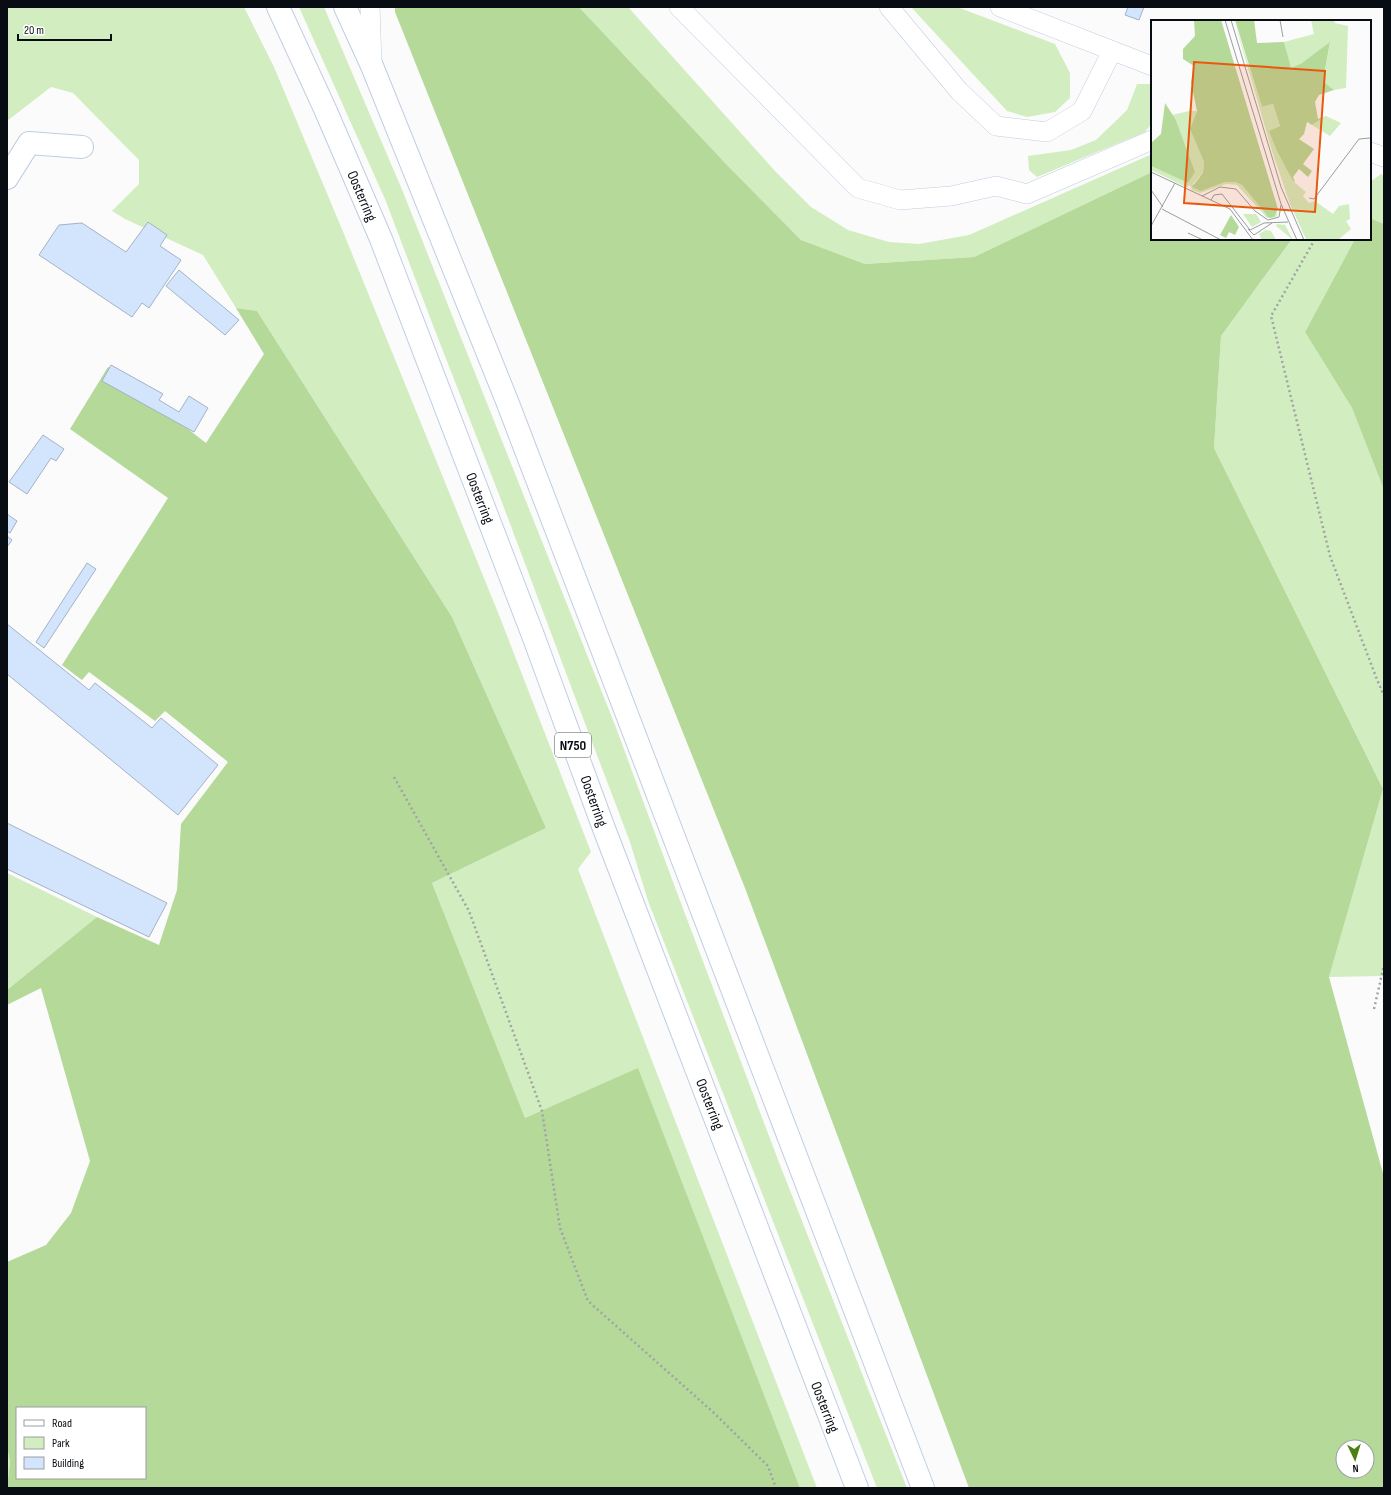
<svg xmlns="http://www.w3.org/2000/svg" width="1391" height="1495" font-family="'Sofia Sans Condensed',sans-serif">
  <rect width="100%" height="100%" fill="#fbfbfb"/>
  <!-- green -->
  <path fill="#d2edc0" d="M7 7H244L274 67 344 234 499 615 591 852 578 869 817 1488H800L638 1069 525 1118 432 883 546 828 452 617 257 311 236 308 203 255 125 219 112 211 139 184V160L73 93 51 87 7 121Z
    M299 7H324L403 192 615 725 673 882 780 1165 907 1488H877L648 901 630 842 575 697 500 497 434 328 385 199Z
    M579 7H628L774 170 811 207 848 230 889 242 919 244 969 235 1152 154V172L974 257 865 264 801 240 726 164Z
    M911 7H957L1055 44 1070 73V98L1055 112 1027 117 1007 111Z
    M1137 84H1152V123L1145 132 1037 177 1029 170 1028 156 1071 150 1096 140 1127 110Z
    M1381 174 1384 176V224L1370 218V182Z
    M1292 239H1355L1305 332 1352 408 1384 490V976L1329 977 1383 789 1214 448 1221 336Z
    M7 873 97 917 7 990Z
    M7 1447 10 1461 7 1488Z"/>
  <!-- forest -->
  <path fill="#b4d999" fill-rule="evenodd" d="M395 7H579L726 164 801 240 865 264 974 257 1152 172V239H1292L1221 336 1214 448 1383 789 1329 977 1384 1177V1488H969L745 888 395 12ZM1343 1447H1367V1471H1343Z
    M1370 218 1384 224V490L1352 408 1305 332 1355 239H1370Z
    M236 308 257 311 452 617 546 828 432 883 525 1118 638 1068 800 1488H7L10 1461 7 1447V1262L46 1245 71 1213 90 1161 41 988 7 1005V990L97 917 159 945 177 890 181 824 228 762 165 711 155 721 89 672 82 680 62 665 168 498 70 429 108 367 206 443 264 354ZM17 1408H145V1478H17Z"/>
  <!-- building -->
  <path fill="#d3e5fd" stroke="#a3b2c6" d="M1128 7H1144L1139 20 1125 15Z
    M148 222 167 235 160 246 181 260 149 308 142 303 132 317 39 255 59 225 82 223 126 252Z
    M179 270 239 320 225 335 166 286Z
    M111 365 163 394 159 400 179 412 189 396 208 408 194 432 102 381Z
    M43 435 64 449 56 461 51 458 27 494 9 482Z
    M7 514 17 521 10 533 7 531Z
    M7 536 12 540 7 547Z
    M87 563 96 569 44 648 36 642Z
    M7 624 89 690 95 683 152 728 161 718 218 765 178 815 7 674Z
    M7 823 167 903 149 937 7 869Z"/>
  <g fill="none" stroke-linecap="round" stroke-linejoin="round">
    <!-- lane casing -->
    <g stroke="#bfcee3" stroke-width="20">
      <path id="lane" d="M370 7 372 62
        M679 7 858 188 900 200 951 196 996 186 1027 194 1152 140
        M889 7 959 91 996 126 1047 132 1082 111 1112 51
        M1000 7 1152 66
        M1370 152 1384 157"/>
    </g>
    <!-- street casing -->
    <g stroke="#bfcee3" stroke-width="24">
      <path id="street" d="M7 178 29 143 82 147"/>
    </g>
    <!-- primary casing -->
    <g stroke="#bfcee3" stroke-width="24">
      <path id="primary" d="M278 7 325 109 381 239 534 638 603 826 857 1488
        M345 7 372 66 507 401 923 1488"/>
    </g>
    <!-- path -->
    <path stroke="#a1a3a6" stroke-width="2.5" stroke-dasharray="2 3" stroke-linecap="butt" d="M1315 239 1271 316 1330 556 1376 677 1384 696
      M394 777 469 911 542 1111 560 1228 588 1301 713 1412 768 1466 776 1488
      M1374 1009 1384 965"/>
    <!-- lane -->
    <use href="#lane" stroke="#fff" stroke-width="19"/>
    <!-- street -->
    <use href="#street" stroke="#fff" stroke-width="22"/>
    <!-- primary -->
    <use href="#primary" stroke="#fff" stroke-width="22"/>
  </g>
  <g text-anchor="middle" stroke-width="3" stroke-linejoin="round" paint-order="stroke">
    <!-- shield labels -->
    <rect fill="#fff" stroke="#52565a" stroke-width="1" x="555" y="733" width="36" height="24" rx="3"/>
    <g font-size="14" font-weight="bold" fill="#080d14">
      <text x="573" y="750">N750</text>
    </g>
    <!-- street labels -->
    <g font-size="15" fill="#080d14" stroke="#fff">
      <text transform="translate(362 196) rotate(67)" y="5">Oosterring</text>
      <text transform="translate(480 498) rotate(69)" y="5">Oosterring</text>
      <text transform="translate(594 801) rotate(70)" y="5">Oosterring</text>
      <text transform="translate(710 1104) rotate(69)" y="5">Oosterring</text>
      <text transform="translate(825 1407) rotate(69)" y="5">Oosterring</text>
    </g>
  </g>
  <!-- overview -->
  <g transform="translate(1151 20)">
    <rect width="220" height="220" fill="#fbfbfb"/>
    <path d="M83 0 111 87 122 84 129 106 119 111 142 161 155 172 152 176 158 183 164 181 182 194 188 186 198 184 199 199 195 201 200 209 187 220H156L153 215 139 184 121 131ZM160 0H183L184 3 197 6 195 68 183 70 174 63 173 55 179 23 151 43 140 48 138 45 133 22 163 14ZM38 91H46L39 109 53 142 52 153 42 164 50 171 74 162H85L90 164 118 198 127 192 125 197 116 198 86 165 75 164 49 173 41 170 39 165 35 167 0 150V146L37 163 44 152 25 100 21 95ZM175 96 190 103 179 116 161 105ZM92 194H105L110 202 101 207ZM126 204 134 205 142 220 125 206ZM115 210 120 211 125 220H111L108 214Z" fill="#d2edc0"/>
    <path d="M43 0H70L127 189 123 197 118 198 91 165 85 162H74L50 171 41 167 52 153 53 142 39 109 46 91 40 62 43 46 32 39V29L44 16ZM84 0H103L106 23 133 22 140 48 151 43 179 22 173 55 174 63 183 70 168 75 164 82 167 99 175 96 161 105 156 102 153 114 148 119 163 129 152 144 161 151 157 157 148 149 142 157 144 162 142 161 126 131 118 111 129 106 122 84 111 87ZM14 83 25 100 44 152 37 163 0 146V123L10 114ZM80 195 88 207 84 215 78 212 75 218 69 215Z" fill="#b4d999"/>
    <path fill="none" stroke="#9a9c9f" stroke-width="1" d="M74 0 130 184 146 220M80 0 130 167 153 220M129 0 132 17M220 82V138M0 152 79 189 102 220M0 170 12 187M51 176 69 167 85 169 104 191 117 200 128 197 130 185M158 178 163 179 208 119 219 118M60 180 63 175 71 174 99 210 113 203 137 202M11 189 70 220M0 206 24 163M97 209 103 215 121 203M37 213 52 220"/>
    <path fill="#e8590c" fill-opacity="0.15" stroke="#e8590c" stroke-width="2" d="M43 42 174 51 164 192 33 183Z"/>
    <rect width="220" height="220" fill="none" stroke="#080d14" stroke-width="2"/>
  </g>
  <!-- border -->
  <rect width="1391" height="1495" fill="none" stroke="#080d14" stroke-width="16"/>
  <!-- legend -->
  <rect x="16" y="1407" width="130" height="72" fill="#ffffff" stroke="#9c9ea1"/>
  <rect x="24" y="1420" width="20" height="6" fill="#ffffff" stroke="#9c9ea1"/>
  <text x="52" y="1427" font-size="12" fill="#080d14">Road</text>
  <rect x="24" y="1437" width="20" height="12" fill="#d2edc0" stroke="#9c9ea1"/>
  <text x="52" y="1447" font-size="12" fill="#080d14">Park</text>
  <rect x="24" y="1457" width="20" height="12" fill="#d3e5fd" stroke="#9c9ea1"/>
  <text x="52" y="1467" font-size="12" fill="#080d14">Building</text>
  <!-- north arrow -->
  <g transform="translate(1355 1459) rotate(176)"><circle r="19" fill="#ffffff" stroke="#9c9ea1"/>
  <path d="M0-3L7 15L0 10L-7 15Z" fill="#4d8013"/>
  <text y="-6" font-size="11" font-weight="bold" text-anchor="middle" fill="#080d14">N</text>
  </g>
  <!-- scale -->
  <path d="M18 34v6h93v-6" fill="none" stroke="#080d14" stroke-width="2"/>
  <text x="24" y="34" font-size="12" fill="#080d14" stroke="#ffffff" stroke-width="3" paint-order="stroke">20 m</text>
</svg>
